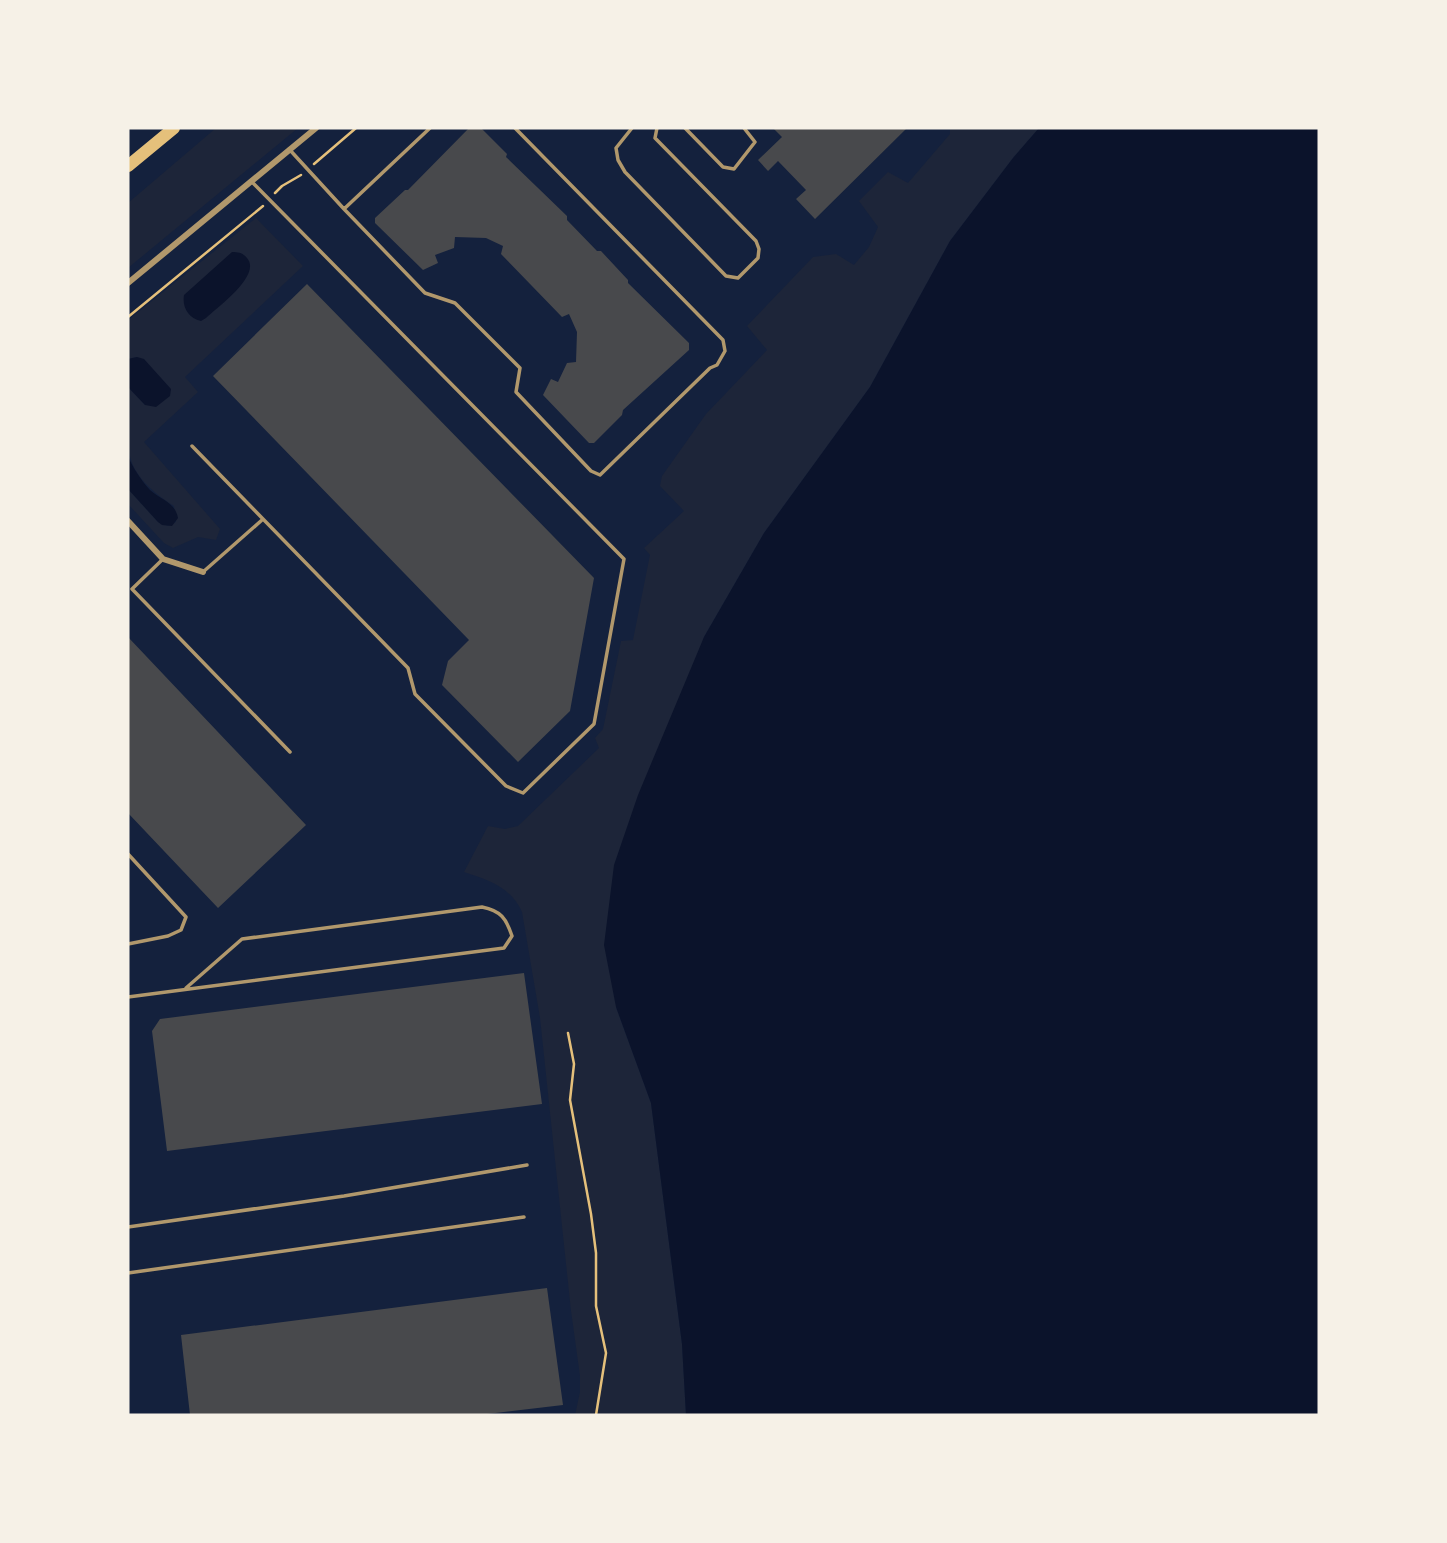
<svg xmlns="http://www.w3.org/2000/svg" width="1447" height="1543" font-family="'Asap Condensed',sans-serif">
  <rect width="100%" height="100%" fill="#14213d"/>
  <!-- green -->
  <path fill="#1d2539" d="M216 128H298L128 268V203Z
    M950 128H1039L1013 158 950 241 870 387 764 533 704 637 616 1007 651 1103 682 1344 686 1415H575L580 1392V1376L571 1311 540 1018 522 912C511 887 488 880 464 872L488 826 505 829 518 826 599 748 595 738 603 729 621 641 633 640 650 555 644 548 684 511 660 486 662 476 706 414 767 350 747 326 813 257 836 254 854 265 869 247 878 227 859 201 888 172 908 183 950 134Z
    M256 218 303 266 185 377 198 392 144 442 220 529 216 540 198 537 173 548 164 543 128 504V489L158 522 168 526 176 522 174 506C117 469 128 447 128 387L145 405 137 357 128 359V320Z"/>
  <!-- water -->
  <path fill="#0b132b" d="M1039 128H1319V1415H686L682 1344 651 1103 616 1007 604 945 614 865 638 795 704 637 764 533 870 387 950 241 1013 158Z
    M232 252C239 252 243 253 247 258 262 275 218 307 206 318L201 321C188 318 182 307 184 295Z
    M137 357 144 359 171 389 170 396 156 407 145 405 128 387V359Z
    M128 456C133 468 141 480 150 490 161 500 175 502 178 518L172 526 162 525 158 522 128 489Z"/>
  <!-- building -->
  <path fill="#48494c" d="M469 128H481L507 154 506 157 567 216V220L597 251H601L628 280V283L689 343V350L623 410 622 415 594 443H589L543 395 551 379 558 382 567 363 576 362 577 332 569 314 562 317 501 254 503 246 486 238 455 237 454 248 435 255 438 263 423 270 375 223V218L405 190H408Z
    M773 128H907L815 219 796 199 806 190 778 161 768 171 758 160 782 137Z
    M307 284 594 578 570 711 518 762 442 685 448 661 469 640 213 376Z
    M128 637 306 825 218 908 128 813Z
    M524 973 542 1104 167 1151 152 1031 160 1019Z
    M547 1288 563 1405 479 1415H190L181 1335Z"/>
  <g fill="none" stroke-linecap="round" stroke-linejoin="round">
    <!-- path -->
    <path stroke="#e5c07b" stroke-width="2.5" d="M314 164 356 128
      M275 193 282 186 301 175
      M128 317 263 206
      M568 1033 574 1064 570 1100 591 1214 596 1253V1306L606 1353 596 1415"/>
    <!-- service -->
    <path stroke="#b1986c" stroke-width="3.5" d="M632 128 616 148 618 160 625 172 726 276 738 278 758 258 759 249 756 241 655 138 657 128
      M685 128 723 167 734 169 755 142 744 128
      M289 149 344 209 425 293 455 303 520 368 516 392 591 471 600 475 710 368 717 365 725 351 723 340 515 128
      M344 209 430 128
      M192 446 408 668 415 694 506 786 523 793 594 724 624 559 252 182
      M163 559 132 589 290 752
      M203 572 262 520
      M128 854 186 917 181 930 168 936 128 944
      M128 997 504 948 512 936C506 918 501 911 482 907L242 939 186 988
      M128 1227 344 1196 527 1165
      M128 1273 524 1217"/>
    <!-- minor -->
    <path stroke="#b1986c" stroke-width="6" d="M128 283 316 128
      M128 521 163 559 203 572"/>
    <!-- motorway -->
    <path stroke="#e5c07b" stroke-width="12" d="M128 166 174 128"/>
  </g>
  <!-- border -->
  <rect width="1447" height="1543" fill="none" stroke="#f6f1e7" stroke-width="259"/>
</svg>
